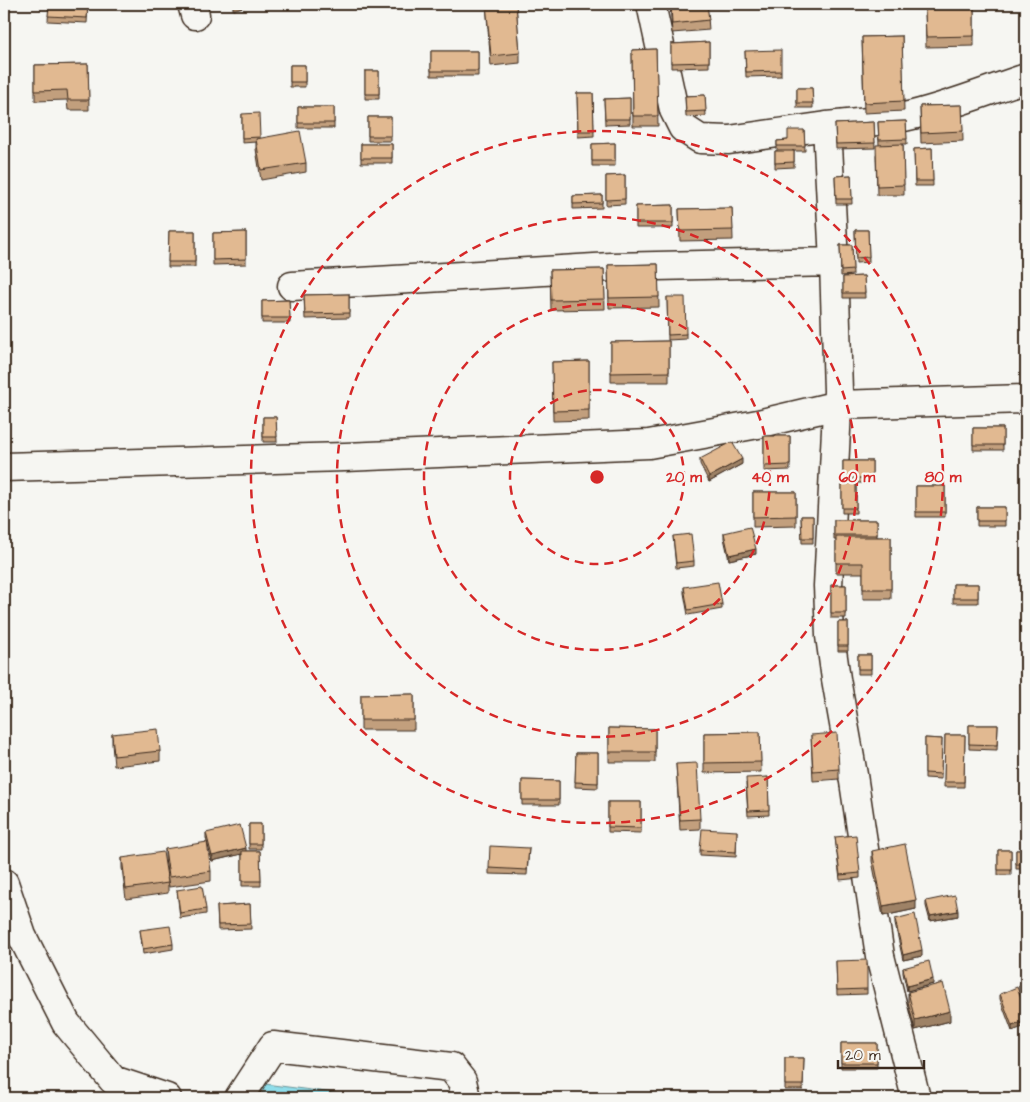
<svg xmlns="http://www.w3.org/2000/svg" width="1030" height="1102" font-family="'Architects Daughter',sans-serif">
  <rect width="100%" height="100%" fill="#f6f6f2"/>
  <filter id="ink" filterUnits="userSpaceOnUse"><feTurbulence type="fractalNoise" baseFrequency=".02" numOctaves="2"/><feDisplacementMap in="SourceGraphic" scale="10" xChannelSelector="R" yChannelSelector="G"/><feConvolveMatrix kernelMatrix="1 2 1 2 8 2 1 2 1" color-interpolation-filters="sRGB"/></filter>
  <g filter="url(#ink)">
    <!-- water -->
    <path fill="#8eddea" stroke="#6d9598" d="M265 1084 372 1098H261Z"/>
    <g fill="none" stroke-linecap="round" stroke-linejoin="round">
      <!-- minor casing -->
      <g stroke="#3b2a1e" stroke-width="31">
        <path id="minor" d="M192 4 195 15
          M651 4 674 110 683 128 700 139 729 140 827 126
          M292 286 611 267 834 262
          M4 467 345 457 649 444 758 424 838 405 1026 399
          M4 883 22 936 66 1023 113 1080 167 1098
          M239 1098 273 1046 451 1067 462 1081 466 1098
          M916 1098 880 956 853 775 836 679 830 636 828 586 838 391 834 262 827 126C853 123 879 122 904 117 946 108 986 91 1026 78"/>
      </g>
      <!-- minor -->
      <use href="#minor" stroke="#f6f6f2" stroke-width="28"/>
    </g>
    <!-- wall -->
    <path fill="#c29f7d" stroke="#3b2a1e" d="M49 4H88L87 23 48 21Z
      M486 4H516L520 53V63L491 66Z
      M670 4H707L709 30 672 33Z
      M734 4H769V5L734 6Z
      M974 7V46L926 47 925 9Z
      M902 36 904 111 864 113 862 37Z
      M709 42V67L671 68V44Z
      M656 49 658 126H633L632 50Z
      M431 51H478V76H431Z
      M745 51 781 71V76L746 77Z
      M88 64 89 110H68L67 100 35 101V65Z
      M290 65H305V87H290Z
      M365 71H379V99H365Z
      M797 88H812L813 108H797Z
      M577 93H593L594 136 578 137Z
      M705 95 706 116 686 117 685 96Z
      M630 98V124L605 125 604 99Z
      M962 105 963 141 921 143 920 106Z
      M298 107H334V128H298Z
      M242 114 260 137V138L306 163V172L261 180 256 149V142L242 143Z
      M368 117H391V141H368Z
      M906 121 907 144H903L904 195H877L876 155 879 145 878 122Z
      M874 122 875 148 836 149 835 124Z
      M804 130 805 151H792H794V167L775 168V151H777V141L788 140Z
      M615 143V166H592V144Z
      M361 144H392V163H361Z
      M932 148 933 186H915L914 149Z
      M625 175V204L606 205V176Z
      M851 175 852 204H836L835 176Z
      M602 195V208L573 209V196Z
      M673 205V228H636V206Z
      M732 208 733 240 680 241 679 209Z
      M855 230H868L869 262 856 263Z
      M169 231H195V267H168Z
      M246 232V264L213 265V233Z
      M840 245H852L853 275 841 276Z
      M658 264 659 307 609 308 608 265Z
      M604 269 605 309 551 310 550 270Z
      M864 276 865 298H843V277Z
      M349 294V318L305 319 304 295Z
      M667 297 686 334V339L668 340Z
      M289 300 290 323H262V301Z
      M669 341V382H611V342Z
      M589 361V420L553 421 552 362Z
      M263 417H276L277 442H263Z
      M973 428H1003V450H973Z
      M764 436H790V470L764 471Z
      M700 459 742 464 709 482 700 464Z
      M843 461H872V483H843Z
      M842 483H856V513H842Z
      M916 486H945V517H916Z
      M753 492H796V526L753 527Z
      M977 507H1005V526H977Z
      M801 516H813V543H802Z
      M834 520H877V537H891V599H863V573H836V540H834Z
      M724 533 756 554 729 560 724 538Z
      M673 536 694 561V566L676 568Z
      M953 584H978V603H953Z
      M831 585H846V618H831Z
      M684 587 722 604V609L688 615 684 593Z
      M838 622H848V651H838Z
      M858 655H871V674H858Z
      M414 694V730H361V695Z
      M969 725H998L997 750 969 749Z
      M609 728 655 729V762H609Z
      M760 732 761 772 704 773V733Z
      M112 734 160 751V761L114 766 112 744Z
      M811 735 839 769V779L813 781Z
      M945 735H965L964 787H944Z
      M925 738 942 739 941 779 925 778Z
      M576 753H598V788L575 787Z
      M676 764 700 819V829L680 830Z
      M768 777 769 815 748 816 746 783Z
      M522 780 559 781V805H522Z
      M608 802H641V833L608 832Z
      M249 824H261V849H249Z
      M737 831 736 857 700 855V850Z
      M206 833 246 851H260L261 886H242V854L212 861 206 838Z
      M835 837 860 873V878L840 880Z
      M529 848 527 875 489 874V868Z
      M165 849 211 871V881L169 887 165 859Z
      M998 850H1011V875H998Z
      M1016 850H1026V869H1016Z
      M872 851 916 909 883 916 872 861Z
      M122 858 168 883V893L126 899 122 868Z
      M177 890 206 909V914L180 918Z
      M926 901 958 916 930 921 926 906Z
      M250 904 251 929 218 930 217 906Z
      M895 919 922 956 903 960 895 924Z
      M140 930 173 944V949L143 954Z
      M836 961 867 989V994L837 995Z
      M903 968 933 984 907 991 903 973Z
      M1026 983V1008L1019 991V986Z
      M908 992 950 1021 915 1030 908 1002Z
      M1000 994 1026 1011 1012 1031 1000 999Z
      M841 1043H877V1068H841Z
      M785 1058H804L803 1090H785Z"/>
    <!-- shaded-wall -->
    <path fill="#9e8266" stroke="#3b2a1e" d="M238 4H253L233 10V5Z
      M742 459V464L709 482V477Z
      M756 549V554L729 560V555Z
      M246 848V853L212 861V856Z
      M916 900V909L883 916V906Z
      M958 911V916L930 921V916Z
      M922 950V956L903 960V955Z
      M933 979V984L907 991V986Z
      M950 1011V1021L915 1030V1020Z
      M1026 1021V1026L1012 1031V1026Z"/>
    <!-- building -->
    <path fill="#e1b991" stroke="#3b2a1e" d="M49 4H88L87 18 48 16Z
      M486 4H516L520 53 491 56Z
      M671 4H707L709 20 672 24Z
      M974 7V36L926 37 925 9Z
      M902 36 904 101 864 103 862 37Z
      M709 42V62L671 63V44Z
      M656 49 658 116H633L632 50Z
      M781 50V71L746 72 745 51Z
      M431 51H478V71H431Z
      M88 64 89 100H68L67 90 35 91V65Z
      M290 65H305V82H290Z
      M365 71H379V94H365Z
      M797 88H812L813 103H797Z
      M577 93H593L594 131H578Z
      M705 95 706 111 686 112 685 96Z
      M630 98V119H605L604 99Z
      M962 105 963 131 921 133 920 106Z
      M298 107H334V123H298Z
      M259 113 260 137 242 138V114Z
      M368 117H391V136H368Z
      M906 121 907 139 879 140 878 122Z
      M874 122 875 143 836 144 835 124Z
      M788 130H804L805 146H777V141L788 140Z
      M300 131 306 163 261 170 256 139Z
      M615 143V161H592V144Z
      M361 144H392V158H361Z
      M903 144 904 185 877 186 876 145Z
      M932 148 933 181H915L914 149Z
      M775 151H794V162L775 163Z
      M625 175V199L606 200V176Z
      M851 175 852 199H836L835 176Z
      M602 195V203L573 204V196Z
      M673 205V223H636V206Z
      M732 208 733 230 680 231 679 209Z
      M855 230H868L869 257 856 258Z
      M169 231H195V262H168Z
      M246 232V259L213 260V233Z
      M840 245H852L853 270 841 271Z
      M658 264 659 297 609 298 608 265Z
      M604 269 605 299 551 300 550 270Z
      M864 276 865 293H843V277Z
      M349 294V313L305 314 304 295Z
      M667 297H685L686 334 668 335Z
      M289 300 290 318H262V301Z
      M669 341V372L611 373V342Z
      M589 361V410L553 411 552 362Z
      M263 417H276L277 437H263Z
      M973 428H1003V445H973Z
      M764 436H790V465L764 466Z
      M732 442 742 459 709 477 700 459Z
      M843 461H872V478H843Z
      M842 483H856V508H842Z
      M916 486H945V512H916Z
      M753 492H796V516L753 517Z
      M977 507H1005V521H977Z
      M801 516H813V538H802Z
      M834 520H877V535H834Z
      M750 527 756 549 729 555 724 533Z
      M691 534 694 561 676 563 673 536Z
      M836 537H891V589H863V563H836Z
      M718 582 722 604 688 610 684 587Z
      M953 584H978V598H953Z
      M831 585H846V613H831Z
      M838 622H848V646H838Z
      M858 655H871V669H858Z
      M414 694V720H361V695Z
      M969 725H998L997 745 969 744Z
      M609 728 655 729V752H609Z
      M158 729 160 751 114 756 112 734Z
      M760 732 761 762 704 763V733Z
      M837 733 839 769 813 771 811 735Z
      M945 735H965L964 782H944Z
      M925 738 942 739 941 774 925 773Z
      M576 753H598V783L575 782Z
      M697 763 700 819 680 820 676 764Z
      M768 777 769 810 748 811 746 778Z
      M522 780 559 781V800H522Z
      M608 802H641V828L608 827Z
      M249 824H261V844H249Z
      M240 825 246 848 212 856 206 833Z
      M702 829 737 831 736 852 700 850Z
      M856 835 860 873 840 875 835 837Z
      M207 842 211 871 169 877 165 849Z
      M905 844 916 900 883 906 872 851Z
      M490 846 529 848 527 870 489 868Z
      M998 850H1011V870H998Z
      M1016 850H1026V864H1016Z
      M242 851H260L261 881H242Z
      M163 852 168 883 126 889 122 858Z
      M202 886 206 909 180 913 177 890Z
      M955 895 958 911 930 916 926 901Z
      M250 904 251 924 218 925 217 906Z
      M915 914 922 950 903 955 895 919Z
      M170 926 173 944 143 949 140 930Z
      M867 960V989L837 990 836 961Z
      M929 961 933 979 907 986 903 968Z
      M943 983 950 1011 915 1020 908 992Z
      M1026 983V1003L1019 986Z
      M1017 987 1026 1011V1021L1012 1026 1000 994Z
      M841 1043H877V1063H841Z
      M785 1058H804L803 1085H785Z"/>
  </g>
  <!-- distance rings -->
  <g fill="none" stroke="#d62828" stroke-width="2.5" stroke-dasharray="9 6">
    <circle cx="597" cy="477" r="87"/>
    <circle cx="597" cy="477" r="173"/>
    <circle cx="597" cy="477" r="260"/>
    <circle cx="597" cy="477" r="346"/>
  </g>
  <circle cx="597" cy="477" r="8" fill="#d62828" stroke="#f6f6f2" stroke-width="2.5"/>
  <g font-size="15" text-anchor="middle" font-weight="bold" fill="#d62828" stroke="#f6f6f2" stroke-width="4.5" stroke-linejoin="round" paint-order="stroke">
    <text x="684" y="482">20 m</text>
    <text x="770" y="482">40 m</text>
    <text x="857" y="482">60 m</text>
    <text x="943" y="482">80 m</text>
  </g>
  <!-- margin -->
  <rect width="1030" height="1102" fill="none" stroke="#f6f6f2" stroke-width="20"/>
  <rect x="10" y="10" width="1010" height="1082" fill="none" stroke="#3b2a1e" stroke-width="2" filter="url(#ink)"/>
  <!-- scale -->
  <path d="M838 1060v8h86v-8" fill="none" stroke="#3b2a1e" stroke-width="2.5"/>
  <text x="845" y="1060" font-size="15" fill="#3b2a1e" stroke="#f6f6f2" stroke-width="4" paint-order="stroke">20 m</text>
</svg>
